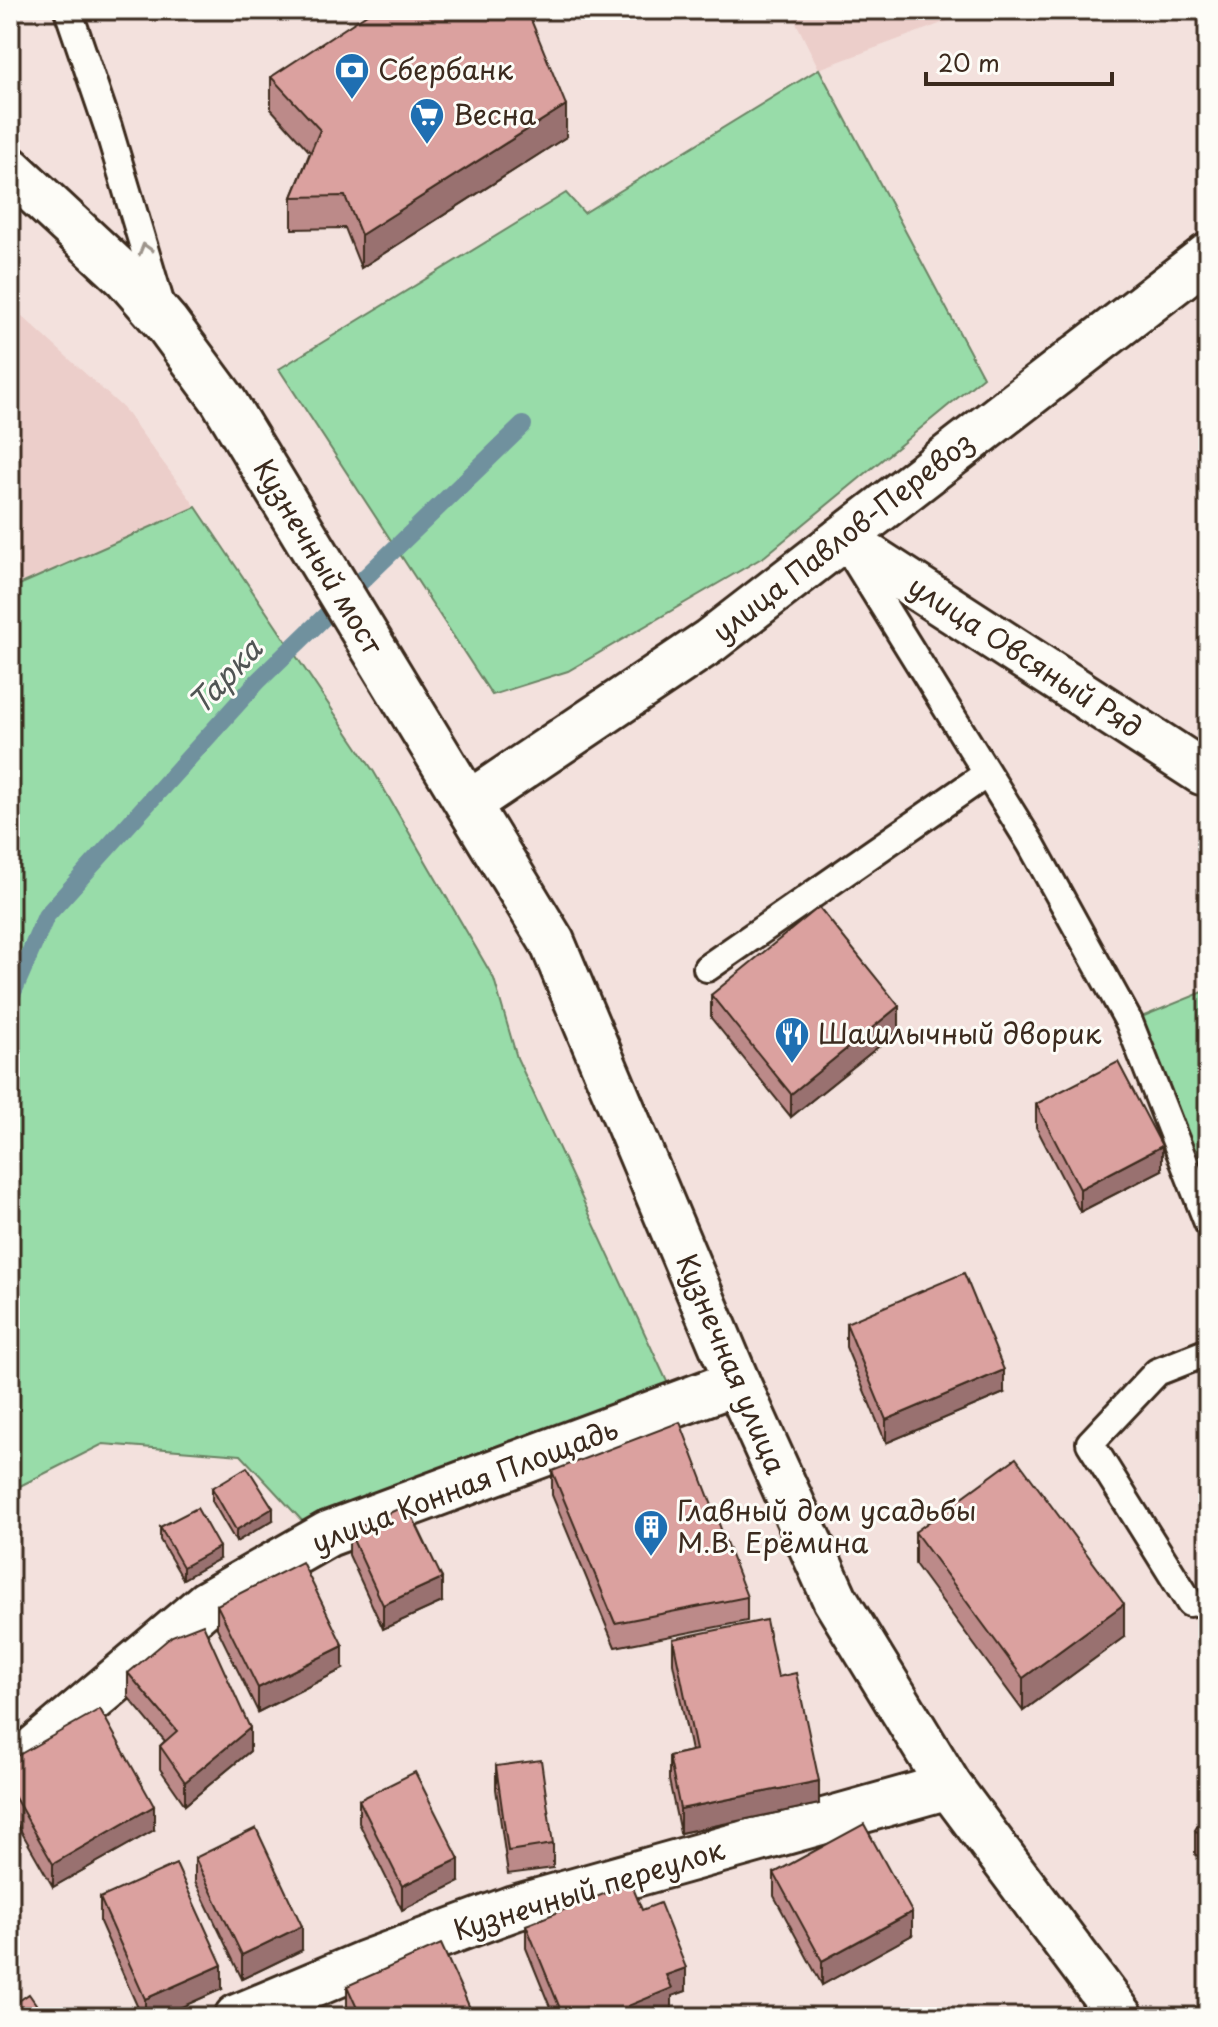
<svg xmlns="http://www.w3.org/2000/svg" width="1218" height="2027" font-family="'Playpen Sans',sans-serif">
  <rect width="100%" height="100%" fill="#f3e1dd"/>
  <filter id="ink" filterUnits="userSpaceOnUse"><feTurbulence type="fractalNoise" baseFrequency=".0125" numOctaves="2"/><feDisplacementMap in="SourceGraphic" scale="16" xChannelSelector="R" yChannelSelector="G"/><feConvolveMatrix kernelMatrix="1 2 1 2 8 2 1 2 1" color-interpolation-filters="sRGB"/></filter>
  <g filter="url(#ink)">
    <!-- built -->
    <path fill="#ecceca" d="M790 10H977L819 69Z
      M10 305 123 408 196 507 10 589Z"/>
    <!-- green -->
    <path fill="#98dca9" stroke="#6a8364" stroke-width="2" d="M819 69 983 377 765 556 568 671 492 695 279 369 566 193 584 213Z
      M196 507 374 772 494 979 517 1058 669 1386 586 1415 306 1525 241 1455 103 1444 10 1491V589Z
      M1208 990V1223L1129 1022Z"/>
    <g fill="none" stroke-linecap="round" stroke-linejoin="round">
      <!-- stream -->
      <path stroke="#6f919e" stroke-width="18" d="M10 999 46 916 258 681 523 425"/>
      <!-- service casing -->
      <g stroke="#3b2a1e" stroke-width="32">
        <path id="service" d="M68 10 108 127 161 305
          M850 552 1031 844 1129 1022 1208 1223
          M707 968 985 775
          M1190 1603 1090 1443 1157 1372 1208 1352"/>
      </g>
      <!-- minor casing -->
      <g stroke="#3b2a1e" stroke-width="50">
        <path id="minor" d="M842 539 1202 772 1208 770
          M19 1762 207 1603 328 1534 737 1382
          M237 2017 363 1964 514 1908 949 1786"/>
      </g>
      <!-- secondary casing -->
      <g stroke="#3b2a1e" stroke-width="50">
        <path id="secondary" d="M10 169 127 278 167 324 223 400 468 804 552 942 737 1382 835 1599 949 1786 1121 2017
          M468 804 710 641 1208 256"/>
      </g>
      <!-- service -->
      <use href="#service" stroke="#fdfcf7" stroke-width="26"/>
      <!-- minor -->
      <use href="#minor" stroke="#fdfcf7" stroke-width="44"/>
      <!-- secondary -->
      <use href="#secondary" stroke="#fdfcf7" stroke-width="44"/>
    </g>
    <!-- wall -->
    <path fill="#bc8a89" stroke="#3b2a1e" stroke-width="2" d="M271 77 566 137 361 268 345 228 292 229V197L310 152 271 109Z
      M711 995 899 1030 791 1117 711 1018Z
      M1036 1104 1162 1170 1080 1212 1036 1127Z
      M846 1323 1004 1393 886 1443 846 1347Z
      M552 1471 747 1597V1621L615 1647 552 1495Z
      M212 1488 273 1520 236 1542 212 1501Z
      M160 1527 219 1559 183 1579 160 1540Z
      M349 1531 442 1602 383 1629 349 1555Z
      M915 1532 1124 1637 1023 1711 915 1564Z
      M217 1605 343 1669 258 1712 217 1628Z
      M673 1639 778 1677 819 1804 680 1833 669 1780V1756L691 1751 673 1663Z
      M128 1673 250 1751 185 1805 160 1769V1746L165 1741 128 1697Z
      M10 1760 154 1830 53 1887 10 1812Z
      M496 1766 553 1844V1868L508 1874 496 1789Z
      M359 1800 459 1882 402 1910 359 1823Z
      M1208 1812V1864L1195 1854V1830Z
      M195 1858 302 1950 242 1979 195 1881Z
      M774 1873 912 1935 822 1985 774 1896Z
      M100 1898 222 1989 159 2017H142L100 1922Z
      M642 1910 686 1991 672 1996V2012L659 2017H554L526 1948V1925Z
      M347 1986 474 2017H350L347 2009Z"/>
    <!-- shaded-wall -->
    <path fill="#99716f" stroke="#3b2a1e" stroke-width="2" d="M566 105V137L361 268V235Z
      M14 284V308L10 313V289Z
      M899 1006V1030L791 1117V1094Z
      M1162 1146V1170L1080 1212V1189Z
      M1004 1370V1393L886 1443V1420Z
      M273 1508V1520L236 1542V1530Z
      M219 1547V1559L183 1579V1567Z
      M442 1578V1602L383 1629V1605Z
      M1124 1604V1637L1023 1711V1678Z
      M343 1646V1669L258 1712V1688Z
      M250 1728V1751L185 1805V1782Z
      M819 1781V1804L680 1833V1809Z
      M154 1806V1830L53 1887V1864Z
      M459 1859V1882L402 1910V1886Z
      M912 1912V1935L822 1985V1961Z
      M302 1926V1950L242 1979V1955Z
      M222 1965V1989L159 2017H145V1999Z
      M686 1968V1991L672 1996V2012L659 2017H628V2006L666 1975Z
      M586 2007V2017H563V2016Z"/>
    <!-- building -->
    <path fill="#dba19f" stroke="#3b2a1e" stroke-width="2" d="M373 10H527L566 105 361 235 345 196 292 197 320 130 271 77Z
      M819 907 899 1006 791 1094 711 995Z
      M1118 1062 1162 1146 1080 1189 1036 1104Z
      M964 1273 1004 1370 886 1420 846 1323Z
      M680 1422 747 1597 615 1623 552 1471Z
      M1016 1458 1124 1604 1023 1678 915 1532Z
      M247 1467 273 1508 236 1530 212 1488Z
      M407 1505 442 1578 383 1605 349 1531Z
      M197 1508 219 1547 183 1567 160 1527Z
      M302 1562 343 1646 258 1688 217 1605Z
      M766 1620 778 1677 796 1673 819 1781 680 1809 669 1756 696 1750 673 1639Z
      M203 1624 250 1728 185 1782 160 1746 177 1731 128 1673 172 1636Z
      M100 1709 154 1806 53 1864 10 1789V1760Z
      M541 1760 553 1844 508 1851 496 1766Z
      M415 1772 459 1859 402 1886 359 1800Z
      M1208 1812V1840L1195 1830Z
      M864 1824 912 1912 822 1961 774 1873Z
      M256 1828 302 1926 242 1955 195 1858Z
      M176 1864 222 1965 145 1999 100 1898Z
      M631 1883 642 1910 660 1903 686 1968 666 1975 672 1988 628 2006 632 2017H589L586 2007 563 2016 526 1925Z
      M441 1944 474 2017H361L347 1986Z
      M29 1994 45 2017H10V2007Z"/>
    <!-- one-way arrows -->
    <defs><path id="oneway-chevron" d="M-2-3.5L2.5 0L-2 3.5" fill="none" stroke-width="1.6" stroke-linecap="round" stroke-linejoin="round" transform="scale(2)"/></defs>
    <use stroke="#9c938a" href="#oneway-chevron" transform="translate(145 249) rotate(-106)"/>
  </g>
  <!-- icons -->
  <defs>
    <g id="bank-pin" transform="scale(1.8)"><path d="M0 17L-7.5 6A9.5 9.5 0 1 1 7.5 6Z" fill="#1f6fb2" stroke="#fdfcf7"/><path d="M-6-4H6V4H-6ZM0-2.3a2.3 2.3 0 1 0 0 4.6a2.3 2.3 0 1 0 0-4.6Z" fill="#fff"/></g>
    <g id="supermarket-pin" transform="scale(1.8)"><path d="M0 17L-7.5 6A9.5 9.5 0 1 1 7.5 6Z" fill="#1f6fb2" stroke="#fdfcf7"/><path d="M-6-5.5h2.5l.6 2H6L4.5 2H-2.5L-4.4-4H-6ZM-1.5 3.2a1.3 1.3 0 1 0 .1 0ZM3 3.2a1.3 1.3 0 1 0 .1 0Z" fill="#fff"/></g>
    <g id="restaurant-pin" transform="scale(1.8)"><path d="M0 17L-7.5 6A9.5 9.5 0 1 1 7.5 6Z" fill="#1f6fb2" stroke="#fdfcf7"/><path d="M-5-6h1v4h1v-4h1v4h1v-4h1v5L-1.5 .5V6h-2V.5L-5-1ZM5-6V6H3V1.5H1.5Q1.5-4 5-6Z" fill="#fff"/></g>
    <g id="building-pin" transform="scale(1.8)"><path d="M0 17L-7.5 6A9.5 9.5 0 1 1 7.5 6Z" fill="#1f6fb2" stroke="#fdfcf7"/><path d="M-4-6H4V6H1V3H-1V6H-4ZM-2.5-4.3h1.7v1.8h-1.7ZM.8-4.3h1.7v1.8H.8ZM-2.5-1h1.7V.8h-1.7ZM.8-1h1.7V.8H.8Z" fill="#fff"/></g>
  </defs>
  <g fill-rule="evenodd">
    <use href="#bank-pin" x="352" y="70"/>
    <use href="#supermarket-pin" x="427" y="115"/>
    <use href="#restaurant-pin" x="792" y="1034"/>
    <use href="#building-pin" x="651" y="1527"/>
  </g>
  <g text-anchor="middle" stroke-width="6" stroke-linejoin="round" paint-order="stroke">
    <!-- poi labels -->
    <g font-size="28" fill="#3b2a1e" stroke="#fdfcf7" text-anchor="start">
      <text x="378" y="80">Сбербанк</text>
      <text x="453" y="125">Весна</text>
      <text x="818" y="1044">Шашлычный дворик</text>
      <text x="677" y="1521">Главный дом усадьбы<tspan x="677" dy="32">М.В. Ерёмина</tspan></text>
    </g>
    <!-- street labels -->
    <g font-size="28" fill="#3b2a1e" stroke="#fdfcf7">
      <text transform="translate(843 537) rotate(-38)" y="10">улица Павлов-Перевоз</text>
      <text transform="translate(318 557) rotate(59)" y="10">Кузнечный мост</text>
      <text transform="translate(1025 657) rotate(33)" y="10">улица Овсяный Ряд</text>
      <text transform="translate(731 1364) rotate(67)" y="10">Кузнечная улица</text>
      <text transform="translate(465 1486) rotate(-21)" y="10">улица Конная Площадь</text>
      <text transform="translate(589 1890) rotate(-17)" y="10">Кузнечный переулок</text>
    </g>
    <!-- water labels -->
    <g font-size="30" font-style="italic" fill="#515554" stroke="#fdfcf7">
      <text transform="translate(226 677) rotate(-47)" y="10">Тарка</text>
    </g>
  </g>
  <!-- margin -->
  <rect width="1218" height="2027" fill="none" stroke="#fdfcf7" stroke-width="40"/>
  <rect x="20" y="20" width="1178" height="1987" fill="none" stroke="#3b2a1e" stroke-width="3" filter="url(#ink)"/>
  <!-- scale -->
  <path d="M926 72v12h186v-12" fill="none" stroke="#3b2a1e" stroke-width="4"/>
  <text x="938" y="72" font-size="24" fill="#3b2a1e" stroke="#fdfcf7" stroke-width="6" paint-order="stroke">20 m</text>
</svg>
